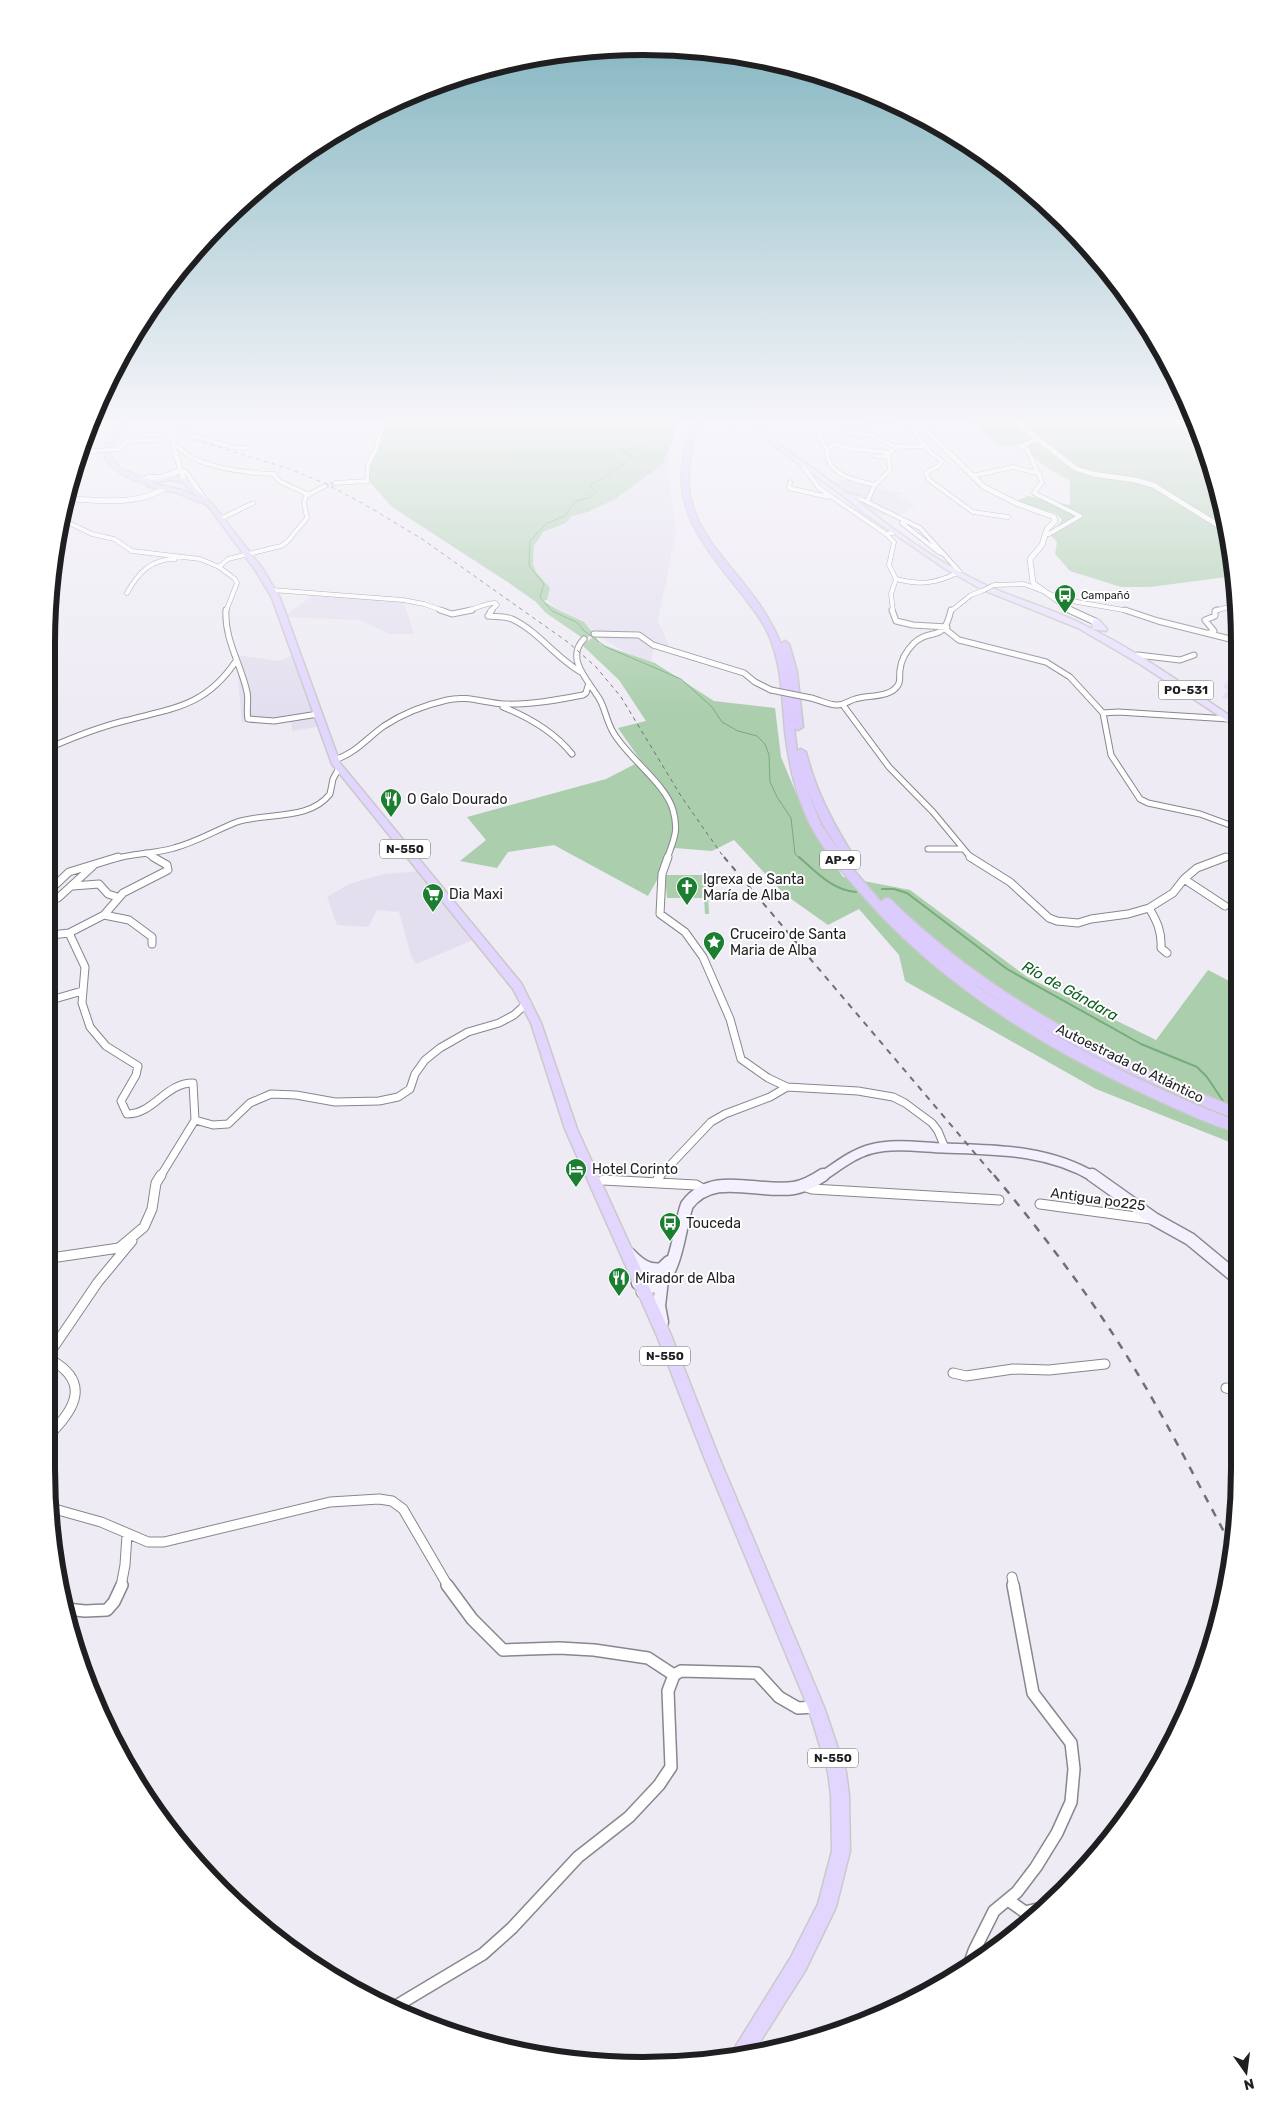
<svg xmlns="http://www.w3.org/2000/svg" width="1286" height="2112" font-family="Rubik,sans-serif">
  <rect width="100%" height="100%" fill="#eeebf4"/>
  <!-- built -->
  <path fill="#e4dfef" d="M671 452 668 468 676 532 658 620 670 649 654 645 651 663 620 649 598 636 584 622 560 611 547 600 550 588 536 572 533 564 534 546 543 532 566 523 581 507 661 454Z
    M840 480H851L885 490 904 493 896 496 916 506 898 516H884L872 513 834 485Z
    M315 594 403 600 414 634H389L360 620 283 617Z
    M296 654 322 726 292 731 291 722H242L236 655 279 661Z
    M1235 671 1238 673V704L1222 697 1228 690 1223 687Z
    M422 871 478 938 416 964 411 956 399 912 377 910 368 927 337 925 327 897 349 884 384 874Z"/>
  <!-- green -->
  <path fill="#abcead" d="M387 418H682L663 464 615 499 588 512 572 516 566 523 543 532 534 546 533 564 536 572 550 588 547 600 543 601 560 611 584 622 594 634 584 639 546 613 536 602 509 583 392 507 368 480 370 466Z
    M968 418H1190L1219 488 1234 576 1150 587H1121L1070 571 1055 554 1057 542 1050 535 1062 520 1057 514 1016 501 1028 496 1070 505V481C1062 476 1053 472 1046 467 1024 451 1033 441 1000 446Z
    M595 636 600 644 655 663 714 701 775 708 781 757 809 824 843 877 910 890 1027 977 1156 1040 1208 970 1237 985V1032L1232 1034 1237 1040 1236 1147 1232 1143 1096 1089 905 981 899 955 859 909 828 925 784 894 734 840 712 851 675 848 648 896 554 845 508 852 497 868 460 861 486 840 467 817 606 779 641 761 618 728 646 721 619 680 582 645Z
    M665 875H707L709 914H705L704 898H667Z"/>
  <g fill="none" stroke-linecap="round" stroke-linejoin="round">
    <!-- stream-far1 -->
    <path stroke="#77ac7b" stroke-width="1" d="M652 418 642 427 658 435 638 449 621 451 631 456C619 470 606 478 589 485L596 491 590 497 574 502 565 516 547 523 530 541 529 566 544 584 540 597 552 611 578 623 583 630 606 647 681 679 712 707 722 722 738 731 757 736 765 744 769 755 770 782 777 797 791 818 795 854 800 859"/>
    <!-- stream -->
    <path stroke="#77ac7b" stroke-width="2" d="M799 857C816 872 832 890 856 892
      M882 889H894L907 893 1007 969 1141 1044 1197 1067 1207 1077 1223 1101
      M1234 1132 1236 1139"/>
    <!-- minor-tunnel -->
    <path stroke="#c5c2ca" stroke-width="4" stroke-dasharray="4 2" stroke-linecap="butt" d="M325 486 335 483"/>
    <!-- minor-far4 casing -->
    <g stroke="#88868e" stroke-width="5">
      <path id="minor-far4" d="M164 418 174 421
        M819 418 820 421 816 429 827 450 834 444C853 451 870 449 890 453
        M1177 418 1199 440
        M761 421 770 418
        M862 426 957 422
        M174 430 231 447 246 448
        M737 430V427L753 421 755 418
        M926 430 913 431 931 453 942 461 938 466 926 473 929 480 973 512 1008 517
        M844 433 868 434 896 447 924 446
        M1038 439 1021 446 1027 449 1042 482 1034 493 1080 516 1049 534H1045
        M173 445C182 447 184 454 192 458 217 469 247 473 274 474L279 481 309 495
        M120 449 127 441 173 439
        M827 450C827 476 855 480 875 485
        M82 451H95
        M875 456 889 457
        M804 468 819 488 886 534
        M182 470 186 472 205 499
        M972 476 1013 467 1040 474
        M147 477H161L176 471
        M367 482 368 465 376 449 384 422 383 418
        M790 482 789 488 828 497
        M335 483 367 481
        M859 498 920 528 959 571
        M867 502 874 486 890 470 888 455 893 450
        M220 519 253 503
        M63 520 92 534 114 539 132 551 200 559 219 567 235 579 237 583 226 611
        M902 523 940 553
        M892 533 886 534 894 542 889 565 896 579
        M219 567 228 559 281 546 287 542 307 518 304 503 306 496 325 486
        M994 585 1024 584 1066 600 1129 611
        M272 590 403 600 424 604 444 611
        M127 593C138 573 151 559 175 559
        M466 611C476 609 485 603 495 603L497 605 490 611
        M893 611 891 594 896 579C919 585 935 584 957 573
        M951 611 971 595 982 591
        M1215 611 1238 604"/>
    </g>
    <!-- minor-far3 casing -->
    <g stroke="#88868e" stroke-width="7">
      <path id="minor-far3" d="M226 610C224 639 241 664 247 692 249 701 246 710 248 719L274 721 318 714
        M440 610 452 614 472 610
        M492 610 488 616C496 617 504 616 512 619 538 631 556 658 581 672
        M892 610 896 621 913 625 947 627
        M1125 610 1158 621 1238 641
        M945 629 959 640 1046 662 1070 677 1103 713 1111 755 1140 799 1148 803 1200 814 1238 828
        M1209 633 1214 631 1205 620 1215 616V611L1217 610
        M594 634 639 635 653 645 744 673 755 682 771 690
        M584 639C564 659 590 682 600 700 605 709 607 722 613 732 627 757 666 784 673 810 679 831 674 839 667 859
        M1138 655 1180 660 1194 655
        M811 698C820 700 828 705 837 705 845 705 848 701 855 699 867 695 891 698 898 685 901 681 899 675 900 670 901 660 907 650 914 643 932 626 943 645 951 610
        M843 705 889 767 933 812 972 859
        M503 707C528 717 555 733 572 754
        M1103 713 1118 712 1229 719
        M51 747C74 737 100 727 124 721 173 708 205 707 236 661
        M334 760C355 754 367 738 384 726 402 714 425 705 447 700 466 695 485 703 504 704 530 705 557 700 583 695L586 693 588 686
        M928 849H962
        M146 853 156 859
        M114 859C134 853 154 854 174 848 197 842 216 830 237 822 267 812 309 821 330 794L333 779 339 768
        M1222 859 1237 854"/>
    </g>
    <!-- minor-far2 casing -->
    <g stroke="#88868e" stroke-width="9">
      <path id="minor-far2" d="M668 857 662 874 660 914 685 932 703 957 730 1019 741 1059 768 1078 787 1087 858 1091 893 1097 905 1103 932 1123 938 1131 945 1148
        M970 857 1010 882 1049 918 1057 921 1078 923 1091 919 1128 914 1149 908 1173 893 1184 879 1197 868 1226 857
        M1184 879 1225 906
        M73 886 99 884 108 894 117 897
        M51 889 69 872 118 857
        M51 900 58 898 93 866
        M1149 908C1157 921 1162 932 1161 948L1167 953
        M104 915 129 920 152 937V944
        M69 933 85 967 82 1003 90 1027 106 1046 138 1066 136 1075 121 1101 127 1114C154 1114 165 1083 193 1083L195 1120
        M51 935 69 933 104 915 123 893 168 870 167 865 153 857
        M51 1000 82 991
        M160 1177 195 1120 213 1125 228 1124 250 1103 271 1094 296 1095 335 1102 379 1101 398 1097 410 1089 415 1074 425 1060 440 1048 468 1032 499 1023 514 1015 527 1003
        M659 1177 711 1122 725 1114 770 1097 787 1087"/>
    </g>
    <!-- minor-far1 casing -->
    <g stroke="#88868e" stroke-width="11">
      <path id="minor-far1" d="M603 1180 696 1185 704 1190
        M656 1183 660 1175
        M803 1186 812 1189 999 1200
        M1040 1204 1151 1219
        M51 1258 119 1248 144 1227 152 1209 156 1183 161 1175
        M51 1351 98 1282 132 1241
        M51 1360C89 1381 77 1407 51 1433
        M953 1373 966 1376 1013 1369 1049 1370 1105 1364
        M1226 1388 1235 1390
        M51 1508 101 1522 148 1542H164L330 1502 379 1499 392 1501 403 1509 448 1586
        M1012 1577 1014 1586
        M121 1586 125 1565 127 1535"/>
    </g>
    <!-- minor casing -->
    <g stroke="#88868e" stroke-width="14">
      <path id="minor" d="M447 1585 472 1619 503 1650 559 1648 594 1650 648 1658 674 1675
        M66 1609 85 1611 107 1610 114 1602 122 1585
        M1008 1900 1025 1912 1046 1907
        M968 1968 974 1951 994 1911 1017 1892 1036 1867 1057 1833 1071 1802 1074 1769 1071 1743 1033 1693 1013 1585
        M391 2009 483 1954 512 1928 578 1857 629 1817 659 1785 671 1767 668 1691 674 1675 681 1671 757 1673 779 1697 798 1708 815 1707"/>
    </g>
    <!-- tertiary-far1 casing -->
    <g stroke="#88868e" stroke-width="6">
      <path id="tertiary-far1" d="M174 418V428
        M920 418 923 427 984 487 1016 503 1054 517 1055 521 1047 529 1042 545 1030 559 1033 583 1072 611
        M1019 418V422L1024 428 1075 468 1093 474 1135 480 1153 485 1226 530
        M173 437 174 449 184 480
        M143 480 166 478 180 470
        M69 499C100 500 135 506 163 489"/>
    </g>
    <!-- tertiary casing -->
    <g stroke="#88868e" stroke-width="8">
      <path id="tertiary" d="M1070 610 1096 622"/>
    </g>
    <!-- secondary-far1 casing -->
    <g stroke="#88868e" stroke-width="12">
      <path id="secondary-far1" d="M821 1177C837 1167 852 1154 871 1149 894 1143 919 1147 943 1148 995 1150 1047 1149 1094 1177"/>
    </g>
    <!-- secondary casing -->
    <g stroke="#88868e" stroke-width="15">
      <path id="secondary" d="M1092 1175 1154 1219 1190 1239 1236 1277
        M629 1254C639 1264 648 1272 663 1269
        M662 1280 659 1306 662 1322
        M638 1283 644 1288C678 1288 678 1228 687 1205 713 1170 758 1194 794 1188 805 1186 814 1181 823 1175
        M643 1292 648 1282 669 1262"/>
    </g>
    <!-- primary casing -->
    <g stroke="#c9c9ca" stroke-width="3">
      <path id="primary" d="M751 418H757L778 444 847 493 861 497V499L854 498C891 529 942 565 986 585 1018 600 1053 609 1084 625 1138 651 1188 688 1238 721V728L1138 663 1078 628 981 589 944 568 864 513 845 497 774 446Z
        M1093 620H1099L1107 629 1106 631 1092 629Z"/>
    </g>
    <!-- trunk casing -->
    <g stroke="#c9c9ca" stroke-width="3">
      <path id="trunk" d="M127 418H133L112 445 111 458 119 467 142 478 154 480 172 476 186 479 213 505 262 568 280 598 340 763 521 983 541 1023 577 1129 671 1335 718 1455 824 1707 846 1772 849 1795 850 1851 836 1907 805 1971 753 2053 730 2059 729 2057 791 1957 818 1904 832 1851 831 1795 828 1772 808 1707 704 1457 657 1336 565 1129 531 1023 513 989 332 764 272 598 256 571 209 507 203 502H198L178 493 147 486 146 485 149 483C131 481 116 472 105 458L106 445ZM172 480 182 482 199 498 182 490 151 483Z"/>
    </g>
    <!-- motorway casing -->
    <g stroke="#c9c9ca" stroke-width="3">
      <path id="motorway" d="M695 418H701C656 535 744 554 781 644L785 641 789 644 797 672 803 727 798 730 794 728 797 751 801 749 806 752C816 793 835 827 857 862L856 864 849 865 851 867 881 902 886 898 890 899C992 999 1106 1055 1236 1108V1118C1215 1112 1193 1101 1173 1092 1102 1062 1034 1026 972 982L978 987C1063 1044 1142 1084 1236 1121V1132C1209 1124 1181 1111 1155 1099 1043 1048 937 983 857 889 836 865 814 838 803 808 793 784 788 757 785 731 782 698 782 662 767 631 758 613 745 598 733 583 687 525 666 491 695 418ZM806 786 822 823 844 858 821 825Z"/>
    </g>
    <!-- minor-far4 -->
    <use href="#minor-far4" stroke="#fff" stroke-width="4"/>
    <!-- minor-far3 -->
    <use href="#minor-far3" stroke="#fff" stroke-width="5"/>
    <!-- minor-far2 -->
    <use href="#minor-far2" stroke="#fff" stroke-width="7"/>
    <!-- minor-far1 -->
    <use href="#minor-far1" stroke="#fff" stroke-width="9"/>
    <!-- minor -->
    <use href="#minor" stroke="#fff" stroke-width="11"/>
    <!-- tertiary-far1 -->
    <use href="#tertiary-far1" stroke="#fff" stroke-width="5"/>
    <!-- tertiary -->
    <use href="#tertiary" stroke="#fff" stroke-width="6"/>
    <!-- secondary-far1 -->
    <use href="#secondary-far1" stroke="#f4f0fe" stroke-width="9"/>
    <!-- secondary -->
    <use href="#secondary" stroke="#f4f0fe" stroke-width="12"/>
    <!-- primary -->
    <use href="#primary" fill="#eae0fe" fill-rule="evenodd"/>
    <!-- trunk -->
    <use href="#trunk" fill="#e3d6fe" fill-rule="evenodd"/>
    <!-- motorway -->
    <use href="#motorway" fill="#dcccfd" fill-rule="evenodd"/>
    <!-- rail-far2 -->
    <path stroke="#716f75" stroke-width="1" stroke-dasharray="4 4" stroke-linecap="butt" d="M195 440 290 469 326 484 364 504 422 539 569 643 596 667 621 697 681 796 725 859"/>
    <!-- rail-far1 -->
    <path stroke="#716f75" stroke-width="2" stroke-dasharray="6 6" stroke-linecap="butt" d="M724 857 995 1177"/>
    <!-- rail -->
    <path stroke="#716f75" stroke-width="2.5" stroke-dasharray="8 8" stroke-linecap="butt" d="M994 1175C1047 1239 1097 1305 1139 1376 1173 1433 1202 1492 1234 1550"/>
    <!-- minor-bridge-far1 casing -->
    <g stroke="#88868e" stroke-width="5" stroke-linecap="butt">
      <path id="minor-bridge-far1" d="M751 425 761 421
        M95 451 120 449
        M982 591 994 585"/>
    </g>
    <!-- minor-bridge casing -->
    <g stroke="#88868e" stroke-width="7" stroke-linecap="butt">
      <path id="minor-bridge" d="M771 690 811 698"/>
    </g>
    <!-- tertiary-bridge casing -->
    <g stroke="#88868e" stroke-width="6" stroke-linecap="butt">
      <path id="tertiary-bridge" d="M173 437 174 428"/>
    </g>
    <!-- minor-bridge-far1 -->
    <use href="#minor-bridge-far1" stroke="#fff" stroke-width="4"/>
    <!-- minor-bridge -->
    <use href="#minor-bridge" stroke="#fff" stroke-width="5"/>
    <!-- tertiary-bridge -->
    <use href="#tertiary-bridge" stroke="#fff" stroke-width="5"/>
  </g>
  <!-- sky -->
  <linearGradient id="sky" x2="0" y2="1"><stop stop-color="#7bb1bc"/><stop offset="0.59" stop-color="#f7f6fa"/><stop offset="1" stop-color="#f7f6fa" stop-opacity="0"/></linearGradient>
  <rect width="1286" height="714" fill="url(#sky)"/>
  <!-- icons -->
  <defs>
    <g id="bus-pin" transform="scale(1.125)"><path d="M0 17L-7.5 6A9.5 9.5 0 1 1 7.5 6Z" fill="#1c7e30" stroke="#fff"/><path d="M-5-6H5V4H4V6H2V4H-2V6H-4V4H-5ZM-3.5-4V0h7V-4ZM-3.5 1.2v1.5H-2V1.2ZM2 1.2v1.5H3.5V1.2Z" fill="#fff"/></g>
    <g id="restaurant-pin" transform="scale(1.125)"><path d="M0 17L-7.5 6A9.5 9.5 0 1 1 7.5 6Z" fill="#1c7e30" stroke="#fff"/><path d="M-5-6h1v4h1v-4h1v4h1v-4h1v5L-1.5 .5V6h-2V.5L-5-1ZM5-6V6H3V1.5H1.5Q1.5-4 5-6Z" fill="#fff"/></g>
    <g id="church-pin" transform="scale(1.125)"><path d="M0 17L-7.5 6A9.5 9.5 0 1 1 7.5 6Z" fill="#1c7e30" stroke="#fff"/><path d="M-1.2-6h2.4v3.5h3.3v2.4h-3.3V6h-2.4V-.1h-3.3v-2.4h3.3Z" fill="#fff"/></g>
    <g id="supermarket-pin" transform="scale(1.125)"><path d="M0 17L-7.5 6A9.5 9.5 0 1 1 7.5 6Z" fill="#1c7e30" stroke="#fff"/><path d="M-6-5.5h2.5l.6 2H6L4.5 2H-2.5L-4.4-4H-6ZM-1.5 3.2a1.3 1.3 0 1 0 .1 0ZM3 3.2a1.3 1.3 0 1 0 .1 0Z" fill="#fff"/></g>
    <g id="sight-pin" transform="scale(1.125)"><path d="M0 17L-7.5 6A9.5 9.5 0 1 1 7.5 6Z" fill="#1c7e30" stroke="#fff"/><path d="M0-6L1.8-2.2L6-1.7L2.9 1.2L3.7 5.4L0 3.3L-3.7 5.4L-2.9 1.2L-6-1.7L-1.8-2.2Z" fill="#fff"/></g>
    <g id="hotel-pin" transform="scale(1.125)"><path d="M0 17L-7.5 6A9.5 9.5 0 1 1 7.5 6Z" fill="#1c7e30" stroke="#fff"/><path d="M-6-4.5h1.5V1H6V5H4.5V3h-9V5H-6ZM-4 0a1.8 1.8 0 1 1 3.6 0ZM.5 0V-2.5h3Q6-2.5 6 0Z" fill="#fff"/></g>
  </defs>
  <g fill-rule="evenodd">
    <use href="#bus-pin" x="1065" y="595"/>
    <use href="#restaurant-pin" x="391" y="799"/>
    <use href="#church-pin" x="687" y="887"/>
    <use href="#supermarket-pin" x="433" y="894"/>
    <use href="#sight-pin" x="714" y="942"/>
    <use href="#hotel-pin" x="576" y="1169"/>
    <use href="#bus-pin" x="670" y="1223"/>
    <use href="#restaurant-pin" x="619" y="1278"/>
  </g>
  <g text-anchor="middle" stroke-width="4" stroke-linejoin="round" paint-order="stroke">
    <!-- far-poi labels -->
    <g font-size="11" fill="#1f1e21" stroke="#fff" text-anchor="start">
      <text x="1081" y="599">Campañó</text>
    </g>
    <!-- shield labels -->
    <g fill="#fff" stroke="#626264" stroke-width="1">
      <rect x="1158.5" y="680.5" width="55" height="19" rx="4"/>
      <rect x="380" y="839.5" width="50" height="19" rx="4"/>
      <rect x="820" y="850.5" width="40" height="19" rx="4"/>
      <rect x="640" y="1346.5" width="50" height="19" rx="4"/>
      <rect x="808" y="1748.5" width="50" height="19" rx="4"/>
    </g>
    <g font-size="12" font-weight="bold" fill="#1f1e21">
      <text x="1186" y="694">PO-531</text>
      <text x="405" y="853">N-550</text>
      <text x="840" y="864">AP-9</text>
      <text x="665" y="1360">N-550</text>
      <text x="833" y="1762">N-550</text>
    </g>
    <!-- poi labels -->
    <g font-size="14" fill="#1f1e21" stroke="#fff" text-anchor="start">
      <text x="407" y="804">O Galo Dourado</text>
      <text x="703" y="884">Igrexa de Santa<tspan x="703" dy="16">María de Alba</tspan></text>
      <text x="449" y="899">Dia Maxi</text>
      <text x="730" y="939">Cruceiro de Santa<tspan x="730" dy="16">Maria de Alba</tspan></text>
      <text x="592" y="1174">Hotel Corinto</text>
      <text x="686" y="1228">Touceda</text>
      <text x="635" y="1283">Mirador de Alba</text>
    </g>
    <!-- street labels -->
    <g font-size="14" fill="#1f1e21" stroke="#fff">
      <text transform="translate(1130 1063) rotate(26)" y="5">Autoestrada do Atlántico</text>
      <text transform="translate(1098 1199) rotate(8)" y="5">Antigua po225</text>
    </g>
    <!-- water labels -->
    <g font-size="15" font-style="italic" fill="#116021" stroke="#fff">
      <text transform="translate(1070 991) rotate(29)" y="5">Río de Gándara</text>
    </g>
  </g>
  <!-- crop -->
  <path d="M0 0H1286V2112H0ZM643 55H643A588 588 0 0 1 1231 643V1469A588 588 0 0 1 643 2057H643A588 588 0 0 1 55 1469V643A588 588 0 0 1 643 55Z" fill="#fff" fill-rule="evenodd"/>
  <path fill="none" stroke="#1f1e21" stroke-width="6" d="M643 55H643A588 588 0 0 1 1231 643V1469A588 588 0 0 1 643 2057H643A588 588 0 0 1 55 1469V643A588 588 0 0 1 643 55Z"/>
  <!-- north arrow -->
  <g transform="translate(1246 2072) rotate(166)" stroke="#ffffff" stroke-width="4" paint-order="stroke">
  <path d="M0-4L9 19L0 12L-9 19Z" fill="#1f1e21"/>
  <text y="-8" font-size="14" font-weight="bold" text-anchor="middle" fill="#1f1e21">N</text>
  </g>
</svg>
